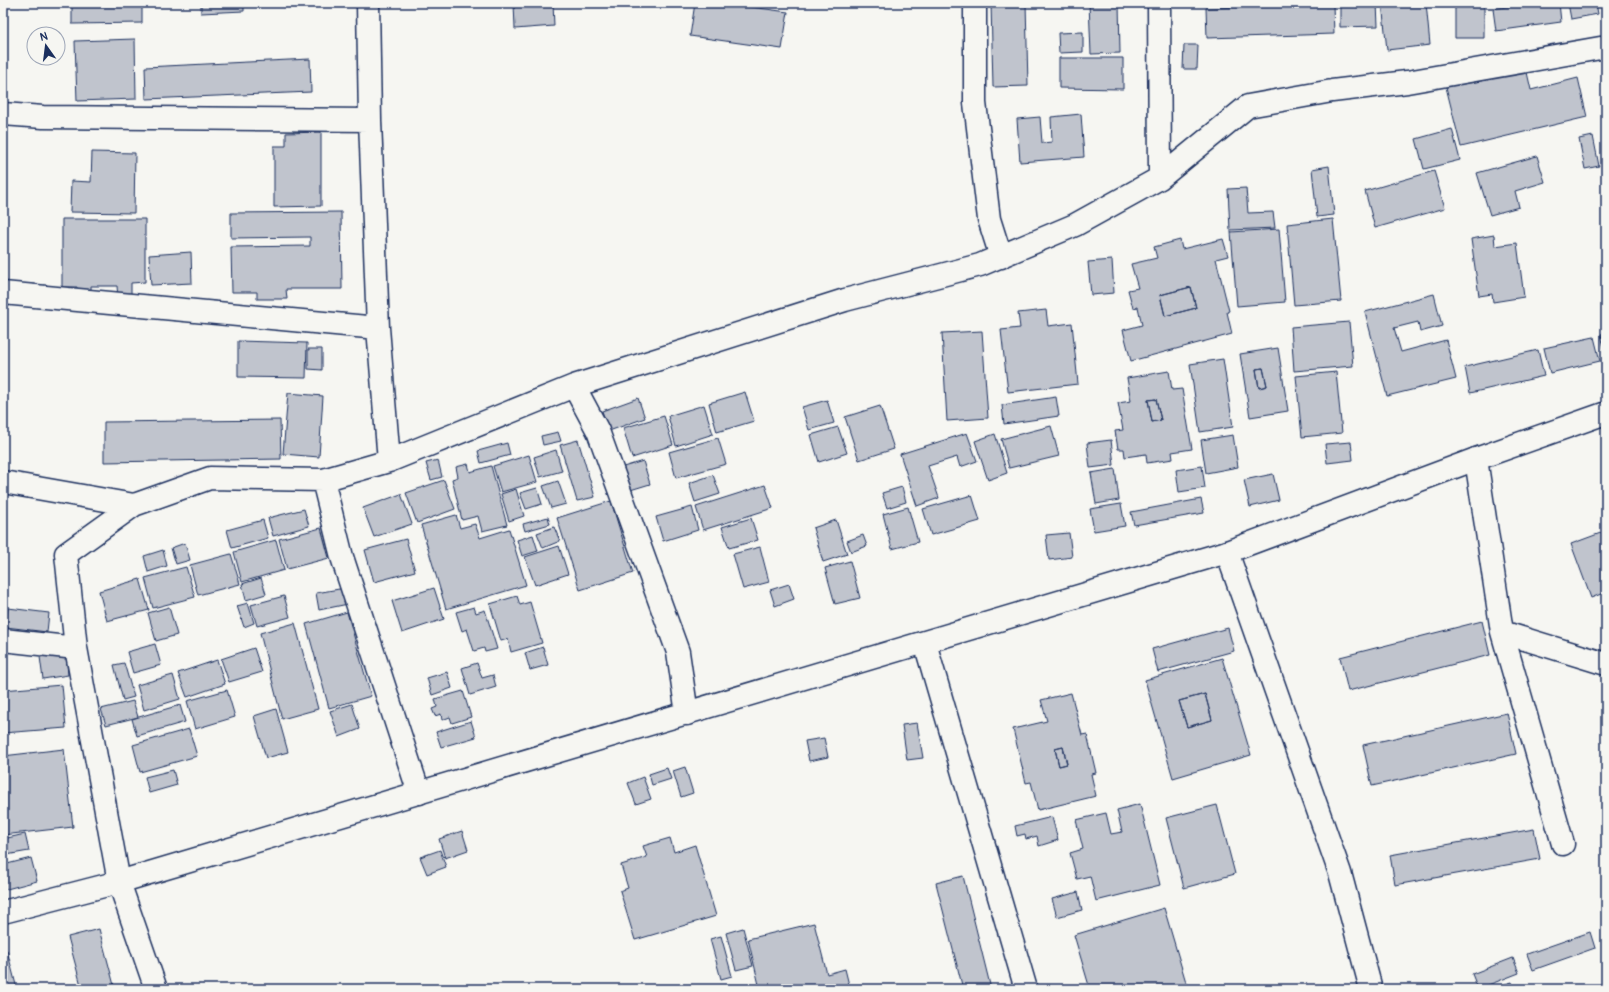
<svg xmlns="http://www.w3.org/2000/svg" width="1609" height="992" font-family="Pangolin,sans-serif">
  <rect width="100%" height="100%" fill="#f6f6f2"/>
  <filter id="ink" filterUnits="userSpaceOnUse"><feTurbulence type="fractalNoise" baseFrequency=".025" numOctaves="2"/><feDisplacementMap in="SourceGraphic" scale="8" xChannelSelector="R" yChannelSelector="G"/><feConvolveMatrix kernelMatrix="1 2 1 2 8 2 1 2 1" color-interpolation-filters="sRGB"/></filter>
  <g filter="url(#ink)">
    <!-- building -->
    <path fill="#c0c4cd" stroke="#1b2f5e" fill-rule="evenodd" d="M72 3H142V23L72 24Z
      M201 3H244V11L201 13Z
      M299 3H314V4H299Z
      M514 3H553L554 26 515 29Z
      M695 3H721L788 12 782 49 690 36Z
      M991 3H1026L1028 86 993 87Z
      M1089 3H1119L1120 53 1091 54Z
      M1340 3H1377L1378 26 1340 27Z
      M1382 3H1426L1430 45 1387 50Z
      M1534 3H1559L1561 22 1496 31 1493 9Z
      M1568 3H1596L1598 14 1571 19Z
      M1333 5 1334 34 1207 38 1206 8Z
      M1455 5H1484V38H1455Z
      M1083 32V52L1059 53 1058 33Z
      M135 39 136 99 77 101 75 41Z
      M1184 45H1198L1197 69H1183Z
      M1059 58H1123V89L1059 88Z
      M310 59 311 92 146 99 145 67Z
      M1526 68 1531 90 1578 78 1587 117 1461 147 1446 87Z
      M1606 79V99L1602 80Z
      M1081 114 1084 157 1020 162 1017 119 1040 117 1042 143 1052 142 1051 117Z
      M1452 129 1460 160 1424 169 1416 139Z
      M321 132V206L274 207V146H286V133Z
      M1593 136 1599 166 1585 169 1579 139Z
      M92 152 135 153 134 213 70 212 71 181 91 182Z
      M1537 156 1545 182 1515 191 1519 207 1490 215 1477 173Z
      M1329 166 1334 215 1317 217 1312 169Z
      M1434 171 1445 208 1375 228 1365 191Z
      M1246 188 1248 213 1273 212 1275 228 1230 230 1228 189Z
      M341 212 342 289H286L287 299H257V292H232L231 247 310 246V237L231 238V213Z
      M62 219H145V282L131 283V298H118L117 286H91V297H77V287H62Z
      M1333 219 1341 301 1294 305 1287 224Z
      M1279 229 1285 302 1237 306 1231 232Z
      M1494 235 1495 246 1517 243 1524 297 1493 302 1492 294 1479 296 1471 239Z
      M1223 239 1228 256 1216 259 1229 311 1227 312 1232 334 1131 361 1123 330 1142 325 1138 307 1133 308 1128 290 1138 288 1131 264 1157 258 1154 247 1180 240 1182 249ZM1191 287 1196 308 1165 316 1160 295Z
      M191 252 192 283 151 285 149 255Z
      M1112 260 1114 293 1091 295 1088 262Z
      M1191 287 1196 308 1165 316 1160 295Z
      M1434 294 1442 326 1420 332 1418 322 1394 328 1401 352 1446 340 1456 379 1387 396 1365 312Z
      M1046 310 1048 326 1072 323 1078 384 1008 392 1001 330 1020 328 1018 313Z
      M1349 322 1353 366 1294 371 1291 327Z
      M982 331 988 418 947 421 942 333Z
      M1606 333V358L1601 334Z
      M1594 337 1600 361 1550 373 1544 348Z
      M238 341 307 343 306 378 238 377Z
      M1278 348 1288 411 1250 417 1240 354ZM1263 368 1267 386 1259 388 1256 369Z
      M308 349H322V370L308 369Z
      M1538 350 1544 376 1470 393 1465 367Z
      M1223 359 1233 427 1200 432 1190 364Z
      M1263 368 1267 386 1259 388 1256 369Z
      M1169 371 1172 390 1182 389 1192 449 1172 452 1173 459 1147 463 1146 454 1125 457 1124 449H1118L1115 431 1123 430 1118 403 1131 401 1127 378ZM1156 399 1161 420 1152 422 1148 400Z
      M1336 372 1342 433 1302 437 1296 376Z
      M745 392 754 421 717 432 709 403Z
      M288 393 323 396 319 457 283 454Z
      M1056 397 1059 416 1004 424 1002 405Z
      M638 398 645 418 609 431 602 411Z
      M1156 399 1161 420 1152 422 1148 400Z
      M827 400 834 423 809 430 802 407Z
      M704 405 713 434 676 446 668 416Z
      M880 406 894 449 859 460 845 417Z
      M664 416 673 445 632 458 623 428Z
      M280 420 281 459 104 462V422Z
      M1051 426 1059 456 1009 468 1001 439Z
      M838 427 847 453 819 462 811 435Z
      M558 432 561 441 543 445 541 436Z
      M967 433 977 461 960 467 957 457 928 466 939 498 917 506 900 454Z
      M995 434 1007 473 988 480 975 441Z
      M1233 435 1238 467 1206 473 1201 440Z
      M718 438 726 464 676 478 669 452Z
      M578 440 595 497 577 501 560 445Z
      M1111 440 1114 465 1090 468 1087 443Z
      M1351 442 1353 460 1327 463 1325 444Z
      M507 443 510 455 481 463 478 451Z
      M556 450 562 471 540 477 534 457Z
      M529 455 537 482 501 492 493 466Z
      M438 460 442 477 431 480 426 463Z
      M643 461 650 484 627 491 620 468Z
      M468 464 470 472 491 466 507 525 482 531 478 516 462 520 452 479 458 477 456 467Z
      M1202 466 1205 488 1179 492 1176 470Z
      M1115 469 1119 500 1096 504 1091 473Z
      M1273 474 1279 500 1250 507 1244 480Z
      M713 475 720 494 695 502 689 483Z
      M444 480 455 509 417 523 406 493Z
      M558 481 566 504 551 508 543 486Z
      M765 485 773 508 703 530 696 507Z
      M902 487 906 502 887 508 882 493Z
      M537 488 542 504 526 509 520 493Z
      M516 489 524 516 509 521 501 494Z
      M401 494 412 524 374 537 363 508Z
      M972 495 980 521 931 535 923 509Z
      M1201 499 1204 513 1134 525 1131 512Z
      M611 501 633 573 580 590 557 518Z
      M1121 504 1125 526 1094 531 1090 509Z
      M692 507 698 530 663 541 656 517Z
      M908 507 918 542 892 549 883 514Z
      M304 509 309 526 273 536 268 518Z
      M456 515 460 528 475 524 480 538 509 529 526 585 446 609 421 525Z
      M548 517 550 524 525 531 523 524Z
      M751 518 758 540 729 548 722 527Z
      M263 520 268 538 232 548 227 530Z
      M836 520 847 554 823 562 813 528Z
      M554 527 560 541 543 548 537 533Z
      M321 528 329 558 287 569 279 539Z
      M1606 531V592L1591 598 1571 544Z
      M1069 533 1072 557 1049 560 1046 535Z
      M533 535 538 551 522 556 517 540Z
      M863 535 867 546 851 552 847 541Z
      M406 539 415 571 374 582 365 550Z
      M276 540 284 570 242 582 234 552Z
      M185 543 190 560 176 564 171 548Z
      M559 546 568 574 535 585 525 557Z
      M760 547 769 582 743 589 733 554Z
      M163 550 167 566 148 572 144 556Z
      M231 554 240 584 198 595 190 565Z
      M850 561 860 598 835 604 825 568Z
      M186 567 195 597 153 608 145 578Z
      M261 578 266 594 246 600 242 584Z
      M140 579 149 610 107 621 99 591Z
      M789 584 794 599 775 606 770 590Z
      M345 588 348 604 319 610 316 593Z
      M434 588 444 619 402 633 392 601Z
      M284 596 290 617 257 626 251 605Z
      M517 596 520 605 530 602 542 643 511 652 508 639 501 641 490 604Z
      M248 603 254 623 244 627 237 606Z
      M169 607 177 635 156 641 148 613Z
      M474 607 476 613 485 610 497 649 485 652 484 648 474 651 467 629 462 631 456 612Z
      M8 608 49 613 47 632 6 627Z
      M347 612 371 696 329 708 306 624Z
      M1482 621 1490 655 1348 691 1340 657Z
      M295 623 318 709 282 719 260 633Z
      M1228 628 1234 651 1158 672 1152 649Z
      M155 644 161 665 133 673 127 652Z
      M543 647 548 665 530 670 525 653Z
      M254 648 262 672 229 682 221 659Z
      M66 653 68 675 43 679 40 657Z
      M1222 658 1251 755 1173 778 1145 680ZM1205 694 1212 720 1187 727 1179 701Z
      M217 660 225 684 187 697 178 673Z
      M124 663 134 697 123 700 114 665Z
      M477 663 482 678 493 675 496 687 470 695 462 668Z
      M447 672 452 688 432 695 427 678Z
      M173 675 180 699 144 710 137 685Z
      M62 685 66 728 3 733V690Z
      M227 690 235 717 195 729 187 701Z
      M463 691 471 717 452 723 450 717 442 720 441 714 435 716 432 709 437 707 435 699Z
      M1071 693 1082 735 1087 734 1096 773 1091 774 1096 796 1038 810 1031 782 1026 783 1013 729 1047 721 1041 700ZM1063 747 1067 764 1059 766 1055 749Z
      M1205 694 1212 720 1187 727 1179 701Z
      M133 701 138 717 106 725 101 709Z
      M352 704 360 729 339 737 330 711Z
      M180 705 185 722 137 736 132 719Z
      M276 709 288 752 266 758 254 716Z
      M1507 713 1516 754 1372 786 1363 745Z
      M471 721 476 737 441 747 436 732Z
      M917 723 923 758 907 760 902 725Z
      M189 729 197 756 140 772 133 745Z
      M824 738 828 757 809 761 805 741Z
      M1063 747 1067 764 1059 766 1055 749Z
      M64 749 73 827 3 835V756Z
      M685 767 693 793 681 797 673 771Z
      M667 768 671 779 652 785 649 774Z
      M173 770 177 785 149 793 145 777Z
      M643 777 651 799 636 804 628 783Z
      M1140 804 1160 885 1096 901 1090 876 1077 879 1070 853 1083 849 1076 820 1106 813 1111 834 1122 832 1117 810Z
      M1217 805 1235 874 1184 888 1166 818Z
      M1052 817 1058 840 1039 846 1037 836 1026 839 1025 834 1017 836 1015 826Z
      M1534 829 1540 859 1395 885 1390 855Z
      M462 831 468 850 445 858 439 839Z
      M25 834 29 851 6 855 3 839Z
      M670 838 674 852 695 845 716 916 635 940 620 891 628 888 621 865 647 857 643 846Z
      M440 850 446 867 427 874 420 857Z
      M31 858 37 881 3 890V865Z
      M963 876 991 989H963L936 883Z
      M1078 892 1082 910 1057 917 1052 899Z
      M1164 908 1188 989H1090L1074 935Z
      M814 923 827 974 845 969 850 989H799V986L788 989H760L748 939Z
      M743 928 753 966 736 970 726 933Z
      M99 929 115 989H82L68 937Z
      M1590 932 1595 948 1533 970 1527 954Z
      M721 936 732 976 721 979 710 939Z
      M7 950 17 989H3V951Z
      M1513 958 1519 973 1478 989 1472 974Z
      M1512 982 1514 989H1489Z"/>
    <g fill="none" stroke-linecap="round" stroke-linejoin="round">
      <!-- minor casing -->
      <g stroke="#1b2f5e" stroke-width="25">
        <path id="minor" d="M368 3 370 120 378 328 389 461
          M975 3V103L989 219 1001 257
          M1159 3 1160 178
          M3 114 43 117 370 120
          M3 293 378 328
          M574 386 598 431 678 652 687 714
          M1476 459 1502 632 1606 664
          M323 480 342 557 419 793
          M3 482 134 505 210 478 323 480 389 461 574 386 845 300 980 265 1075 225 1160 178 1248 106 1332 91 1407 82 1606 47
          M134 505 66 554 76 648 119 882 156 989
          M1227 552 1340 873 1371 989
          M1502 632 1563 844
          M3 640 76 648
          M925 643 1026 989"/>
      </g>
      <!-- tertiary casing -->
      <g stroke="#1b2f5e" stroke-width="25">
        <path id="tertiary" d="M3 912 119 882 1227 552 1476 459 1606 413"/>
      </g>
      <!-- minor -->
      <use href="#minor" stroke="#f6f6f2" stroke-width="22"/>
      <!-- tertiary -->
      <use href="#tertiary" stroke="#f6f6f2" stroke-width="22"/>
    </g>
  </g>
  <!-- margin -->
  <rect width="1609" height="992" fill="none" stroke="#f6f6f2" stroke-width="16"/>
  <rect x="8" y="8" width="1593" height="976" fill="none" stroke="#1b2f5e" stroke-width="1.5" filter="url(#ink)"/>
  <!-- north arrow -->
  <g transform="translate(46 46) rotate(346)"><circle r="19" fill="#f6f6f2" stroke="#9ea6b7"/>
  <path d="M0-3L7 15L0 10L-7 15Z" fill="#1b2f5e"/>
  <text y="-6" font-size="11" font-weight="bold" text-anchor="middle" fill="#1b2f5e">N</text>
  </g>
</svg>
